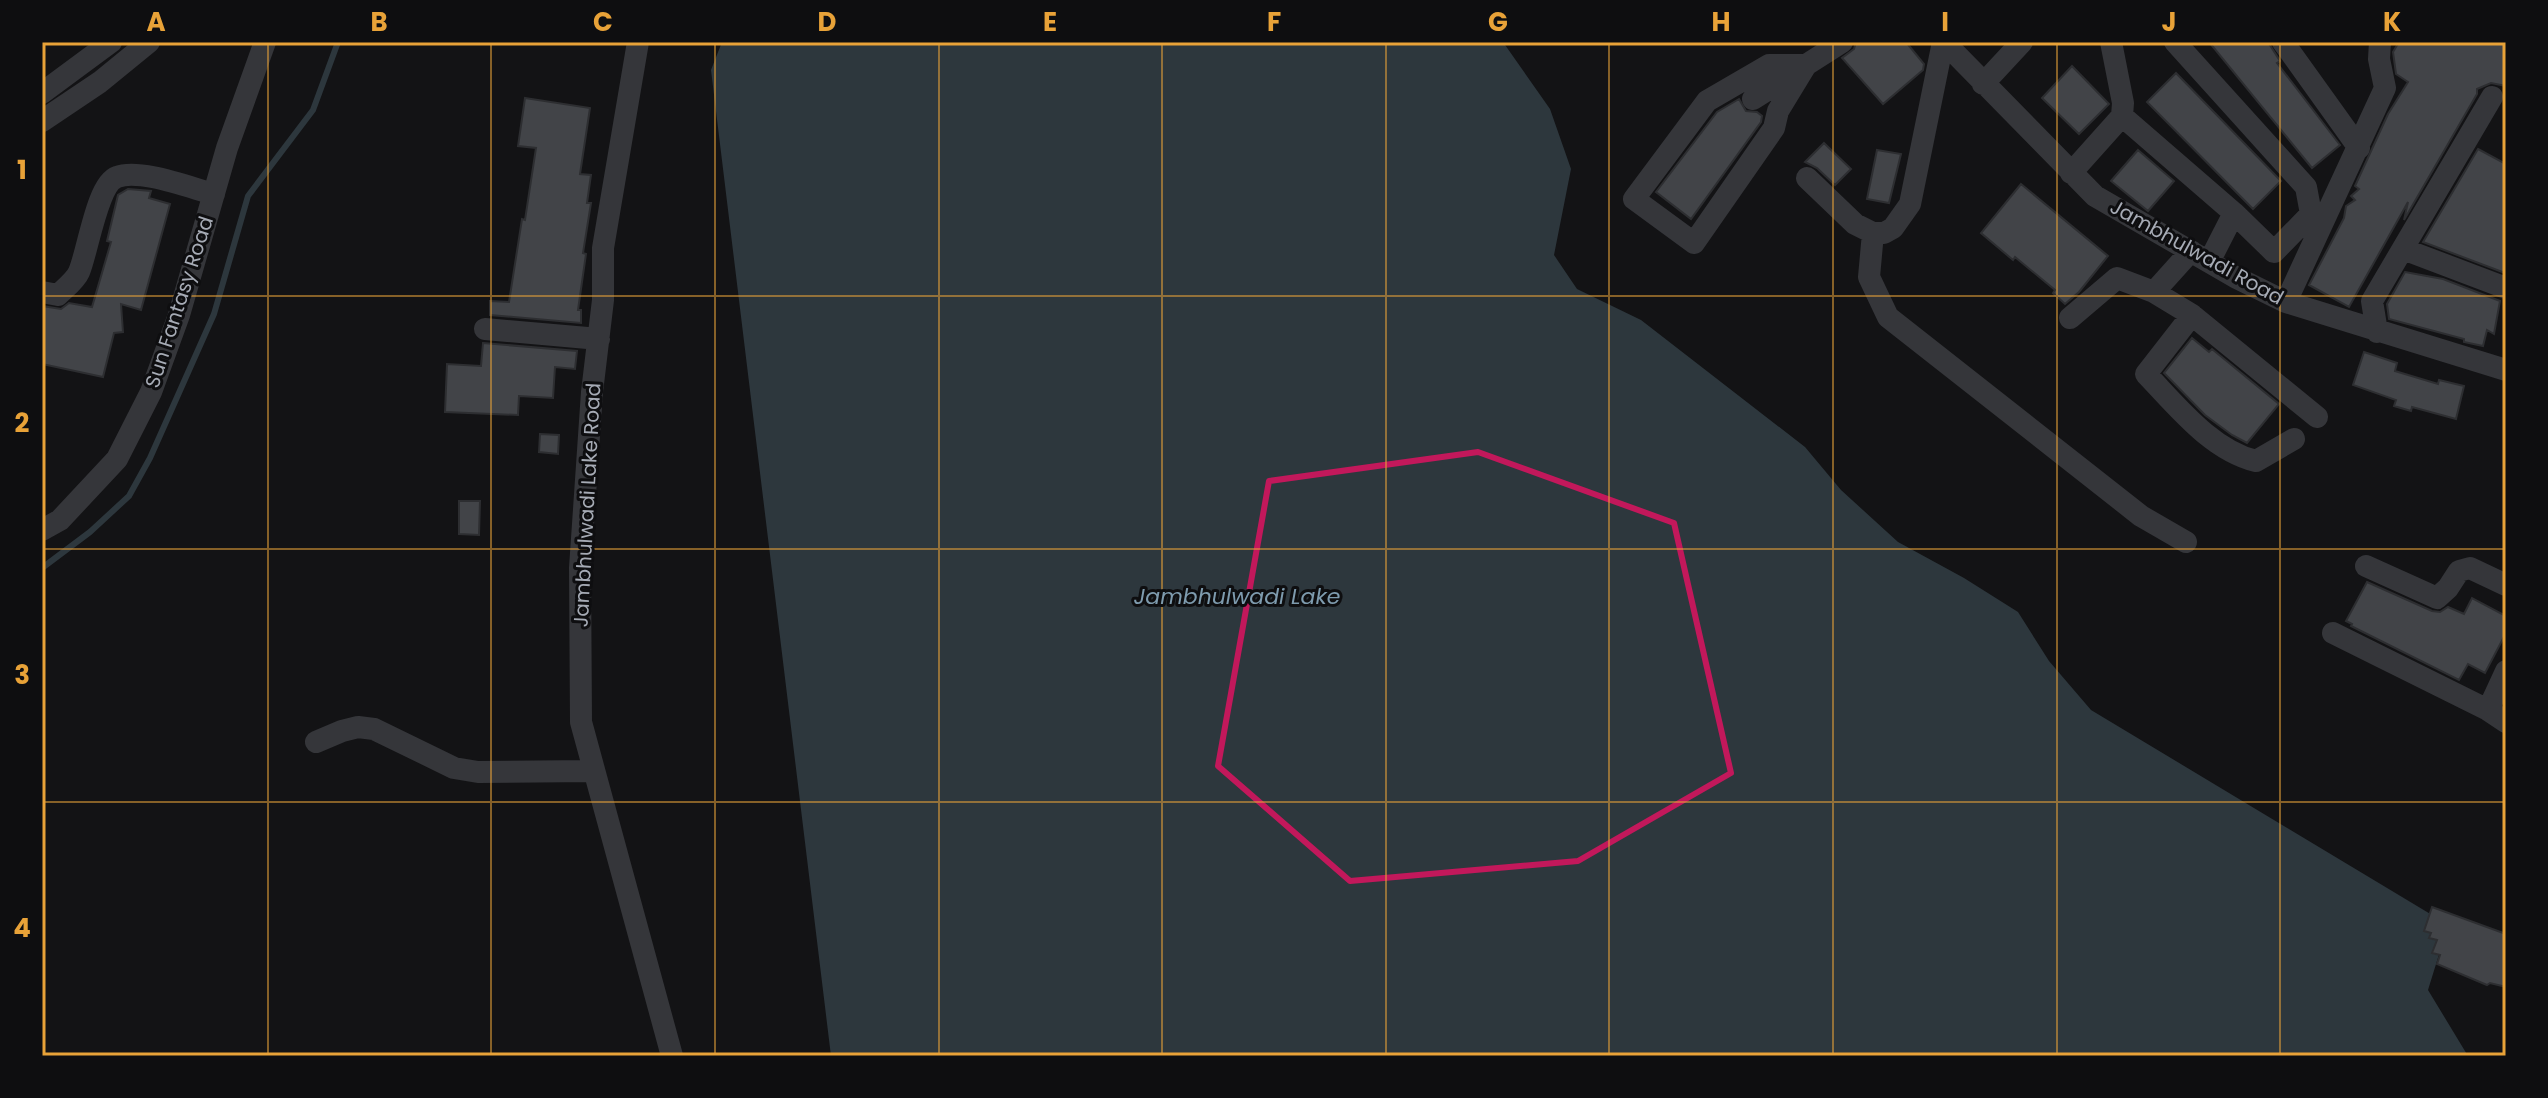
<svg xmlns="http://www.w3.org/2000/svg" width="2548" height="1098" font-family="Poppins,sans-serif">
  <rect width="100%" height="100%" fill="#131315"/>
  <!-- water -->
  <path fill="#2d373d" d="M722 42H1503L1550 109 1571 169 1554 255 1577 289 1641 320 1805 447 1841 490 1898 542 1964 578 2018 612 2049 661 2091 710 2442 921 2445 935 2428 990 2468 1056H831L711 70Z"/>
  <g fill="none" stroke-linecap="round" stroke-linejoin="round">
    <!-- stream -->
    <path stroke="#2d373d" stroke-width="6" d="M42 568 90 532 129 496 150 458 214 314 248 196 313 110 338 42"/>
  </g>
  <!-- building -->
  <path fill="#424448" stroke="#2d2e31" stroke-width="2" d="M1856 42H1906L1924 64 1923 70 1883 104 1842 58 1854 49Z
    M2209 42H2268L2280 61 2277 63 2340 145 2312 168Z
    M2399 42H2506V86L2491 83 2477 89V94L2404 220 2408 202 2349 307 2309 285 2344 218 2346 206 2355 200 2351 196 2359 189 2355 186 2388 114 2408 82 2396 74 2393 52Z
    M2072 66 2109 104 2079 134 2042 98Z
    M2176 73 2281 181 2253 209 2147 102Z
    M525 98 590 108 580 174 591 175 587 203H591L583 253 586 254 578 310H581V323L490 315V301L509 302 522 219 525 220 536 148 518 146Z
    M1739 99 1746 111 1757 112 1762 116 1761 122 1691 219 1656 192 1717 112Z
    M1824 143 1851 169 1835 185 1817 168 1805 162Z
    M2478 149 2506 164 2505 273 2423 242Z
    M1877 150 1901 154 1889 203 1867 199Z
    M2138 150 2174 181 2148 211 2111 181Z
    M2021 184 2108 256 2079 292 2065 304 2053 293 2055 290 2015 257 2013 260 1981 233Z
    M128 189 151 191 149 198 170 204 141 310 121 304 123 332 114 333 103 377 42 364V306L61 309 69 303 92 307 111 242 107 241 118 195Z
    M2405 272 2443 279 2500 301 2494 334 2487 330 2483 346 2464 342V339L2389 319 2387 304Z
    M2192 338 2209 352 2212 349 2279 404 2247 443 2232 435 2205 415 2164 373Z
    M483 343 577 351 575 369 555 367 553 398 519 396 518 415 445 412 447 364 481 366Z
    M2364 352 2397 363 2395 371 2438 384 2439 380 2464 386 2456 419 2412 407 2411 411 2394 406 2396 400 2353 385Z
    M540 434 559 435 558 454 539 452Z
    M459 501H480L479 535 459 534Z
    M2367 582 2432 611 2440 612 2448 607 2464 614 2472 598 2506 616V633L2485 673 2468 664 2459 680 2351 626 2352 624 2346 621Z
    M2432 907 2506 934V987L2490 983 2487 985 2437 964 2440 955 2432 953 2437 940 2429 938 2431 933 2424 931Z"/>
  <g fill="none" stroke-linecap="round" stroke-linejoin="round">
    <!-- minor -->
    <path stroke="#35363a" stroke-width="22" d="M638 42 603 248V300L592 392 580 568 581 722 672 1056
      M1944 42 2095 196 2235 277 2286 302 2506 370
      M2175 42 2306 187 2311 214 2274 252 2234 213
      M2283 42 2359 148
      M1806 65 1778 111 1774 128 1694 243 1634 199 1707 101 1769 65H1806L1842 42
      M1983 84 2022 42
      M42 93 111 42
      M1753 99 1802 68
      M2122 116 2234 213 2209 262
      M42 121 100 82 149 42
      M2071 173 2122 116 2123 103 2111 42
      M1807 178 1855 224 1873 233H1884L1893 228 1910 204 1943 42
      M1873 233 1869 277 1888 317 2141 516 2186 542
      M2403 249 2506 288
      M2191 251 2154 292 2192 315 2146 374C2177 406 2211 450 2256 461L2294 439
      M42 292 58 295C65 288 75 281 79 272 88 251 97 184 117 177 139 168 191 188 214 194
      M2286 302 2385 88 2379 59 2380 42
      M2192 315 2317 417
      M2070 318 2117 278 2154 292
      M485 329 599 339
      M2377 332 2372 301 2492 97
      M42 530 60 520 117 459 151 392 179 315 227 148 265 42
      M2366 566 2437 598 2448 588 2459 571 2470 568 2506 585
      M2333 633 2488 710 2506 722
      M2488 710 2506 671
      M316 742 342 731 358 727 374 729 454 768 478 772 593 771"/>
  </g>
  <!-- marked area -->
  <path fill="none" stroke="#c2185b" stroke-width="6" stroke-linejoin="round" d="M1478 452 1674 523 1731 773 1578 861 1350 881 1218 766 1269 481Z"/>
  <!-- grid -->
  <path fill="none" stroke="#e8a238" stroke-width="2" stroke-opacity="0.55" d="M268 42V1056M491 42V1056M715 42V1056M939 42V1056M1162 42V1056M1386 42V1056M1609 42V1056M1833 42V1056M2057 42V1056M2280 42V1056M42 296H2506M42 549H2506M42 802H2506"/>
  <g text-anchor="middle" stroke-width="6" stroke-linejoin="round" paint-order="stroke">
    <!-- street labels -->
    <g font-size="20" fill="#a6abb5" stroke="#0e0e10">
      <text transform="translate(2197 252) rotate(29)" y="7">Jambhulwadi Road</text>
      <text transform="translate(179 302) rotate(-72)" y="7">Sun Fantasy Road</text>
      <text transform="translate(587 505) rotate(-87)" y="7">Jambhulwadi Lake Road</text>
    </g>
    <!-- water labels -->
    <g font-size="22" font-style="italic" fill="#7e9bae" stroke="#0e0e10">
      <text x="1237" y="604">Jambhulwadi Lake</text>
    </g>
  </g>
  <!-- border -->
  <rect width="2548" height="1098" fill="none" stroke="#0e0e10" stroke-width="88"/>
  <rect x="44" y="44" width="2460" height="1010" fill="none" stroke="#e8a238" stroke-width="3"/>
  <g font-size="26" text-anchor="middle" font-weight="bold" fill="#e8a238">
    <text x="156" y="31">A</text>
    <text x="379" y="31">B</text>
    <text x="603" y="31">C</text>
    <text x="827" y="31">D</text>
    <text x="1050" y="31">E</text>
    <text x="1274" y="31">F</text>
    <text x="1498" y="31">G</text>
    <text x="1721" y="31">H</text>
    <text x="1945" y="31">I</text>
    <text x="2169" y="31">J</text>
    <text x="2392" y="31">K</text>
    <text x="22" y="179">1</text>
    <text x="22" y="432">2</text>
    <text x="22" y="684">3</text>
    <text x="22" y="937">4</text>
  </g>
</svg>
